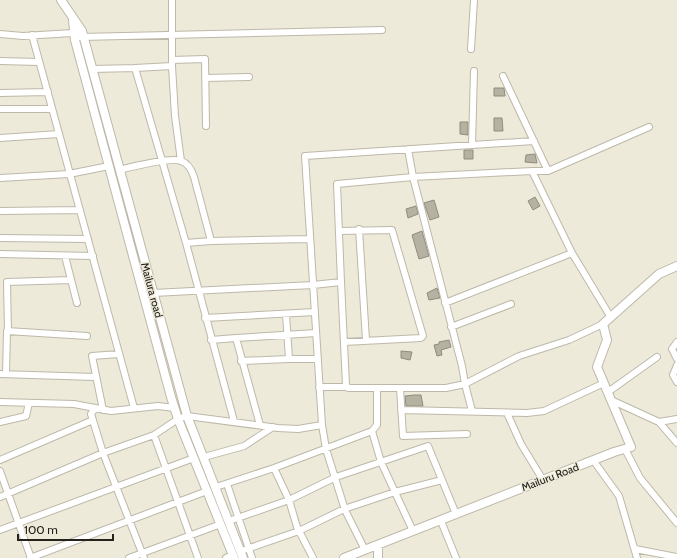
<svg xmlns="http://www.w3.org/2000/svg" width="677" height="558" font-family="Cabin,sans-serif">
  <rect width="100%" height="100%" fill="#eeeada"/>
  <!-- building -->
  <path fill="#b6b2a2" stroke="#908c7d" d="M494 88H504L505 96H494Z
    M494 118H502L503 131H494Z
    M460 122H468V135L460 134Z
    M464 150H473V159H464Z
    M535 154 537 163 525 162 526 155Z
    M535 197 540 206 533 210 528 201Z
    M434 200 439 217 430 220 424 203Z
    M416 206 418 214 408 218 406 209Z
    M422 231 429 256 419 259 412 235Z
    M437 288 440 298 429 300 427 293Z
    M449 340 451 347 441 350 442 355 437 356 434 345 439 344V342Z
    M401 351 412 352 410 360 401 358Z
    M414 395H421L423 406H406L405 396Z"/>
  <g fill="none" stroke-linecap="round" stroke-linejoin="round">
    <!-- street casing -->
    <g stroke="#bdb8a9" stroke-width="8">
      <path id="street" d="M172 0V66L175 116 181 161
        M0 34 23 36 73 33
        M32 35 134 408
        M80 37 382 30
        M471 49 474 0
        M172 60 205 59 206 126
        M0 61 39 62
        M135 68 172 66
        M92 69 135 68 186 243 234 421
        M503 76 548 171
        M205 78 249 77
        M0 93 48 92
        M0 109H52
        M0 138 59 134
        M472 145 474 71
        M408 149 413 177 462 366 465 384 472 411
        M119 170C131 167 172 157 181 161 188 163 192 171 194 177L211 241
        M0 178 69 174 109 166
        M0 211 80 210
        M359 229 366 340
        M339 231 392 230 423 336 421 338 344 342
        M0 238 88 239
        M186 243 211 241 309 239
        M572 253 532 171H548L649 127
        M0 254 93 256
        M65 256 77 303
        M341 282 346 385 348 388H446L465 384 519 356 569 340 603 324
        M153 293 313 285 341 282 337 184 413 177 532 171
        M445 303 572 253 610 316
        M205 318 315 312
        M451 327 511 304
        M8 331 7 282 71 280
        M236 338 316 333
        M211 340 236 338 260 425
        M677 342 672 349 677 359
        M289 359H317
        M241 361 289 359 286 314
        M677 365 673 375 677 382
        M0 374 95 377
        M6 374 7 331 87 336
        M319 387H347
        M400 388 403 436 467 434
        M608 392 657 357
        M611 400 659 422 677 419
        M0 402 74 404 111 411 158 406 175 408
        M95 408 91 414 103 453 144 558
        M103 410 92 356 119 354
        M401 410 527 413 544 411 604 383
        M507 413 521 444 543 480
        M0 422 26 416 29 403
        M659 422 677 443
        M322 425 305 156 534 141
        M372 431 377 425V388
        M154 435 198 558
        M625 449 640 478 677 523
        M204 457 244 446 273 427
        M0 460 93 420
        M593 460 619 496 637 558
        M274 468 289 500 297 527 313 558
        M0 471 31 558
        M227 484 252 558
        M216 487 274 468 372 431 381 462 413 531
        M0 497 103 453 154 435 178 419 187 416 278 428 298 429 322 425 326 449 345 510 365 550
        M229 521 289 500 336 477 428 446 456 514
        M441 521 456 558
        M0 530 194 458
        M635 549 677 557
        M241 551 299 531 344 509 395 492 442 480
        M30 558 207 491
        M129 558 221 524
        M226 558 233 555"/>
    </g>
    <!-- secondary casing -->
    <g stroke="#bdb8a9" stroke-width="10">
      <path id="secondary" d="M61 0 82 31 187 416 243 558
        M73 20 75 40 171 397 178 419 234 558
        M344 558 614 452 631 447 597 367 607 340 603 324 659 274 677 266
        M378 558V546"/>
    </g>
    <!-- street -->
    <use href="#street" stroke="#fff" stroke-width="6"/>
    <!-- secondary -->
    <use href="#secondary" stroke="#fff" stroke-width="8"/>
  </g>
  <g text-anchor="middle" stroke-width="3" stroke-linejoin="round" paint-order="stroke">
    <!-- street labels -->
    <g font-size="11" fill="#24221c" stroke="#eeeada">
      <text transform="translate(152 290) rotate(75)" y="4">Mailura road</text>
      <text transform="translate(550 477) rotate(-21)" y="4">Mailuru Road</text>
    </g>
  </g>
  <!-- scale -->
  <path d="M18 534v6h95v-6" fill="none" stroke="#24221c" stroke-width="2"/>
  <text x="24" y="534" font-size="12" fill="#24221c" stroke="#eeeada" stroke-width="3" paint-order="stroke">100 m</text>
</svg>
